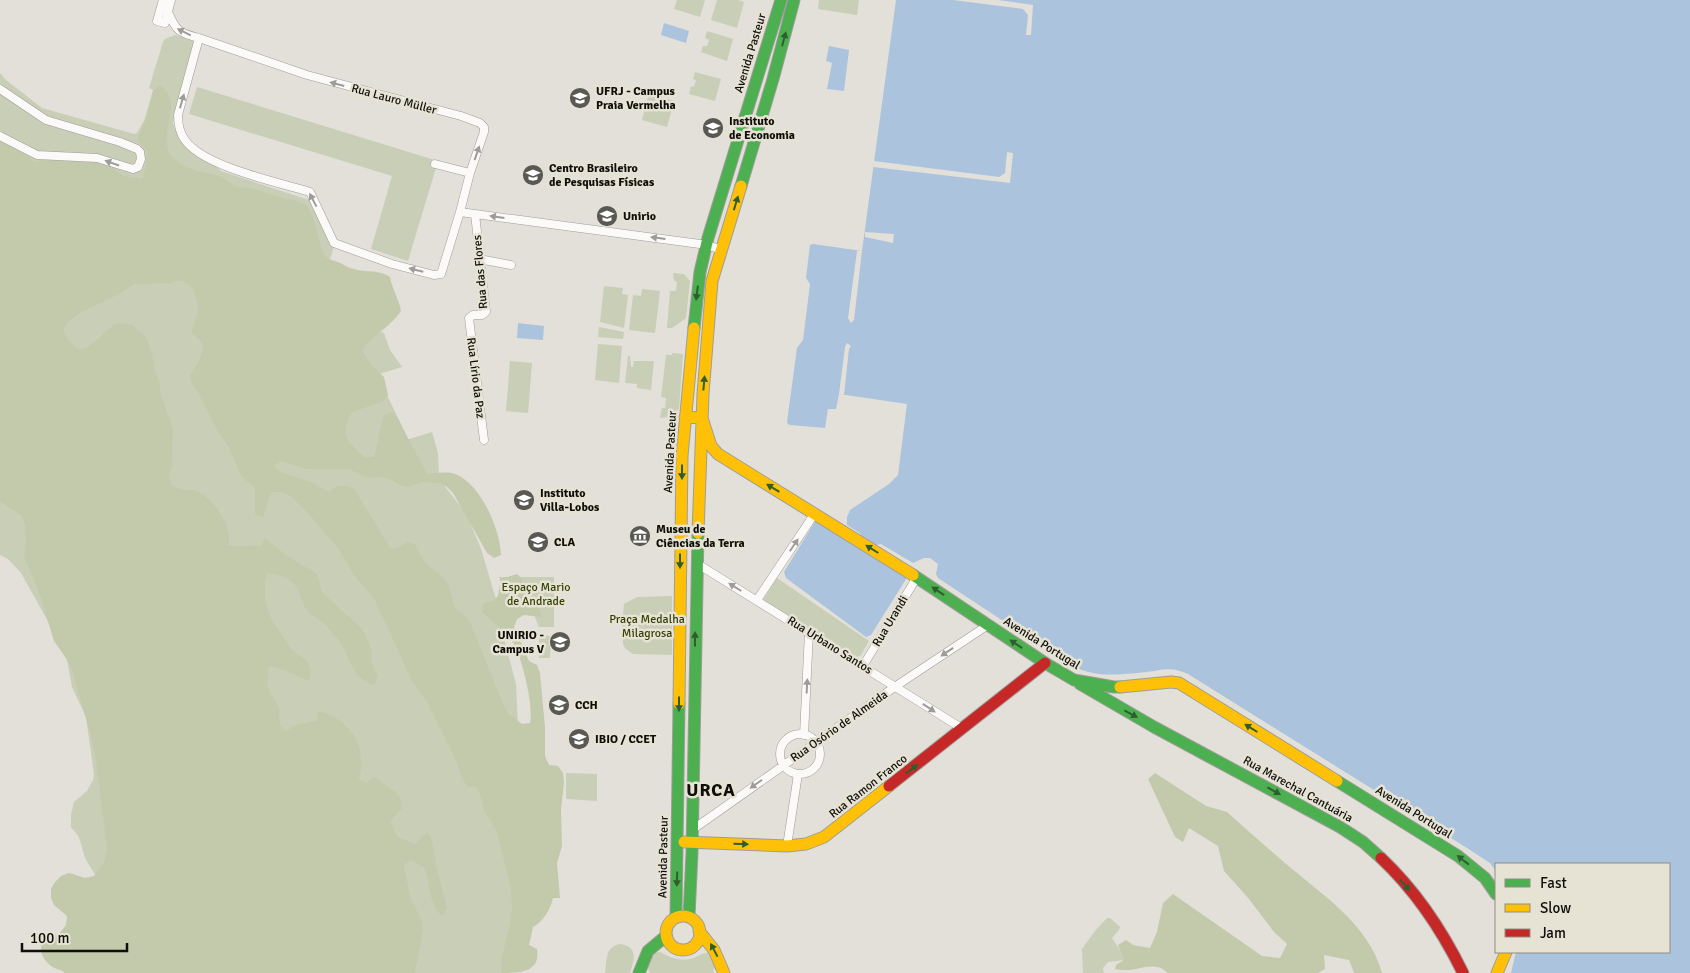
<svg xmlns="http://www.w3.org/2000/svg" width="1690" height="973" font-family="Signika,sans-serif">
  <rect width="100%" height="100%" fill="#e2e0d9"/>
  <!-- green -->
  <path fill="#c9ceb6" d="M677 0H705L700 17 674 9Z
    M717 0H738L744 2 737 28 711 20Z
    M819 0H859L857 15 818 9Z
    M707 31 733 39 727 61 701 52 703 46H707L709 40 705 38Z
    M175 35 196 42 175 110 173 123 175 129 221 171 309 200 313 203 335 244 323 280 377 330 384 333 390 350 402 367 376 375 380 381 402 426 406 440 432 432 438 453 439 475 443 484 467 515 481 549 501 616 505 642 516 684 524 857 504 973H122L97 878 85 858 79 837 71 827V815L74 802 87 791 93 780 94 774 86 717 72 687 67 660 59 641 21 573 8 559 0 555V73L6 80 42 108 134 134 137 133 144 121 153 90 149 88 163 42 165 39Z
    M695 72 721 79 715 101 689 94 691 86 694 87 696 80 693 79Z
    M197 87 438 161 408 261 371 249 392 176 189 114Z
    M649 93 674 101 667 127 642 120Z
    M673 273 684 274 690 281 686 318 672 328H667L670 291H676L677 282 674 281Z
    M604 286 623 288 622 294 628 295 624 328 600 322Z
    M642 289 660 291 655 333 629 330 633 295 641 296Z
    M599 327 624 332 623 339 598 337Z
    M598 344 622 346 619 383 595 380Z
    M672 353 683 354 679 409 669 417 660 418 662 408H665L666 398 661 397 666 355H672Z
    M628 356H630L631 367H633L634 361H654L651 390 637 388V384L625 383Z
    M510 361 532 363 528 413 506 411Z
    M499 577H554V627H539L533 612 511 610Z
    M777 578 869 641 861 655 856 658 763 600Z
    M672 596V655L633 654 625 648 623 644 622 624 624 604 637 597Z
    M539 635 551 636 550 658H539Z
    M566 773 597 774V801L566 799Z
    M1107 918H1110L1120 927 1119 930 1112 938 1121 952 1124 960 1108 962 1103 968 1104 973H1083L1082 949 1095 931Z
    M620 944C639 947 634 960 630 973H605C607 960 605 947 620 944Z
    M660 952C671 958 683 963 696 957 701 955 704 952 711 953L718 967 713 969 714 973H650L647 966C649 958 651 953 660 952Z"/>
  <!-- forest -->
  <path fill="#c3caab" d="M159 85C187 100 154 138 173 158 185 170 204 172 219 176 226 179 232 185 239 187 246 188 252 188 258 190 263 191 267 194 272 195 282 198 292 199 302 203 316 208 317 242 324 254 329 261 334 260 340 263 345 265 348 268 354 269 367 273 378 269 390 277 392 289 399 299 401 311 391 327 373 334 362 350L371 365 384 377 388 395 384 401 352 412C339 434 347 443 365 457H374C378 443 379 430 384 416L392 412 398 419 427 474C436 473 447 471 455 474 481 484 500 529 501 555L494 558 487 553 453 493 447 487 440 483 423 482 407 487 399 485 392 480 383 477 367 478 349 469H306L281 461 274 466 280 472 313 483 329 492C338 484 343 484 354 489L391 549 400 547 407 542 415 544C419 552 423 561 430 567 437 572 442 575 447 583 452 590 451 598 454 605 457 612 465 615 470 622L504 706 508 713 522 724 530 723C534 707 522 655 512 641 504 630 492 621 482 612L483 603 492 602 498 596 501 579 517 574C525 581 527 586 526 596L539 608 542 617 524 615 517 619 514 627 529 661 537 665 540 673 545 727V756L549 765 558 766 563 773 564 783 561 809 562 846 557 863 560 898H553C550 910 544 921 533 927L529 945 537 949C541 973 519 973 501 973L502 957 510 924 512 907 511 889 497 832 484 810 483 803 477 787H468L463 780 454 756 427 702 411 679 374 598 356 578 338 548 307 512 289 495 280 492H272C267 500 267 508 263 517L255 514V488L242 477 228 446 217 430 197 391 192 385 190 376 199 362 204 346 199 339 192 333C192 325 197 319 198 310 198 295 189 274 171 283L135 284 113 297 82 312 68 322 63 329C67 339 71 345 80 350L88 347 115 324 123 323 132 325 146 337 152 354 155 372 160 383V392L173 429 172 466 169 475 171 484C181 493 186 487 196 491 213 497 234 528 228 545 239 548 250 544 261 546L265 538 286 555 317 574 322 592 361 628 366 636 372 652 371 661 378 677 374 685C352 680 349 653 337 638 332 633 327 625 321 621 315 617 310 615 306 609 302 603 301 595 297 588 291 578 278 573 267 574L265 582V601L271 618 290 648 308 662 311 672 309 681C296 676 283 668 269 666L267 684 270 692 279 708 280 726 287 731 293 726 318 720 317 711C344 716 364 739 361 768 361 773 359 775 359 780L367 783 373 777C379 779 382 782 387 786 398 794 401 793 402 808L390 822 398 837 415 844 427 832 432 839 436 865 447 908 442 916C428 903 431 886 425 868L411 860 404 865 410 897 422 921 423 930 415 973H64L63 971C37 965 32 937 59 934L66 925 67 916 54 905 51 898V889L55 882 61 876 69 873 85 878 94 876 104 863 107 848 96 761 91 736 72 670 68 661 54 641 39 592 24 557 26 541 25 524 22 516 0 501V136L22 149 34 162C57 157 86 155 108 164 114 167 118 173 124 176 129 178 134 176 143 179L148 152 137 140 147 116 153 91Z
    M1155 773 1206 806 1227 812C1246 829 1265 846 1285 863 1321 894 1369 924 1382 973H1354L1349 960 1324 955 1325 969 1318 973H1168C1165 971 1161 967 1157 967 1141 964 1137 973 1115 969L1116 965 1124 960 1118 945 1126 940 1133 945 1150 948 1157 932 1163 903 1173 894 1262 956 1280 958 1287 944 1274 932 1249 899 1224 871 1218 846 1189 828 1183 842 1175 837 1148 779Z"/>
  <!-- water -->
  <path fill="#abc3dd" d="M896 0H1690V973H1511L1516 952H1669V864H1496V871L1490 863 1467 848 1188 674C1170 666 1163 670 1146 672 1118 675 1095 678 1070 665L938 578 936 574 938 564 930 558H924L913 563 881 544 876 545 873 549 908 576 871 635 866 637 786 578 784 572 816 520 858 541 861 534 847 525V517L850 510 889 484 898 475 907 404 839 394 836 409H828L825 428 790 425 788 424 787 422 797 348 803 340 810 284 806 278 810 245 813 244 862 251Z
    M664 23 689 31 686 43 661 35Z
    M829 46 849 50 844 91 827 89 832 63 826 61Z
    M518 323 544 326 543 340 517 338Z"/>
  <!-- pier -->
  <path fill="#e2e0d9" d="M953 0H998L1033 5 1031 35H1026L1028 15 1023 9Z
    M1007 152 1013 153 1010 183 873 167 874 161 999 177 1005 173Z
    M865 232 894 234 893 243 865 237Z
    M857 251H862L854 320 851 323 848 318Z
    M847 343 851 346 849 349 844 395 839 394 845 347Z"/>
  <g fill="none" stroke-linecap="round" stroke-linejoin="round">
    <!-- street casing -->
    <g stroke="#9f9d98" stroke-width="9">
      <path id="street" d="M163 0 157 21 165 23 171 0
        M168 12C176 31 179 33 199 38L307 75 461 116 480 123 484 127V132L470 173 460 212 441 274 434 275 392 264 334 243 310 192C278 182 204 167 185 140 179 132 178 124 178 115L199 38
        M0 89 46 120 120 142 137 149 140 152 141 159 138 167 133 169 97 158 37 155 0 136
        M435 164 470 173
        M460 212 700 244 721 249
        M475 214 486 312 482 315H473L469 318 484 440
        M479 259 511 265
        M696 563 963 729
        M757 600 815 513
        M863 666 917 577
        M780 754a20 20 0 1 1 40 0a20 20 0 1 1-40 0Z
        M804 735 809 632
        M692 830 896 686 988 625
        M787 846 798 774"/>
    </g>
    <!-- fast casing -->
    <g stroke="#9f9d98" stroke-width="13">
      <path id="fast" d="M741 186 773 79 794 0
        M694 328 700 272 708 238 781 0
        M913 575 1045 663 1074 680 1114 687H1120
        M1080 684 1154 727 1340 827 1363 842 1381 858
        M1337 781 1458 856 1485 878 1496 894
        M676 917 679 704
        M689 917 692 852 698 533
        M639 973 648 951 666 936"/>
    </g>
    <!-- slow casing -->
    <g stroke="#9f9d98" stroke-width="13">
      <path id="slow" d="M685 417 702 418 711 446 718 454 913 575
        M698 533 703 394 712 281 741 186
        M1120 687 1171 682 1179 683 1337 781
        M679 704 682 456 694 328
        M684 842 787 846 806 844 824 837 889 786
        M666 933a17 17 0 1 1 34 0a17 17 0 1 1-34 0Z
        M699 931 714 950 724 973
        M1497 973 1506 952"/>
    </g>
    <!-- jam casing -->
    <g stroke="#9f9d98" stroke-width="13">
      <path id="jam" d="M889 786 1045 663
        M1381 858C1416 891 1442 930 1463 973"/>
    </g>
    <!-- street -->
    <use href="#street" stroke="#fbfaf9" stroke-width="8"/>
    <!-- fast -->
    <use href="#fast" stroke="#4caf50" stroke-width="11"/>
    <!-- slow -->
    <use href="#slow" stroke="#ffc107" stroke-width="11"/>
    <!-- jam -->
    <use href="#jam" stroke="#c62828" stroke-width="11"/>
  </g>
  <!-- one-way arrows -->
  <defs><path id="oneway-solid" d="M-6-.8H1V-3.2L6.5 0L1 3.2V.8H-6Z" transform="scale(1.25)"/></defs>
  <g fill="#9d9c99">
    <use href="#oneway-solid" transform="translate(184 32) rotate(-154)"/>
    <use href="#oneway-solid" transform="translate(337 84) rotate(-165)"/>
    <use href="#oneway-solid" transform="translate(182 101) rotate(-74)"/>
    <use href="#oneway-solid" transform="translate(477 153) rotate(-71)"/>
    <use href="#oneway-solid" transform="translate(112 163) rotate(-161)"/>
    <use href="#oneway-solid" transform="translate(313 200) rotate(-118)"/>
    <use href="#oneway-solid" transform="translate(497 217) rotate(-172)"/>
    <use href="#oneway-solid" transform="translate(658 238) rotate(-173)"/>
    <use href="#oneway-solid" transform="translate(416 270) rotate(-166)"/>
    <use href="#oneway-solid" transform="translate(794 545) rotate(-56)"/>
    <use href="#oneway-solid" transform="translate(735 587) rotate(-148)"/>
    <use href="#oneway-solid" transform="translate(947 652) rotate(146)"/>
    <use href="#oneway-solid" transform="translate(807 686) rotate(-87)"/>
    <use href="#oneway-solid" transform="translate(929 708) rotate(33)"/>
    <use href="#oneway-solid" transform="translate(756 784) rotate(145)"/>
  </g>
  <g fill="#2e5e2d">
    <use href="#oneway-solid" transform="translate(784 39) rotate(-75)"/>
    <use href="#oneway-solid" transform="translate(736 203) rotate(-73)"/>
    <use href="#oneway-solid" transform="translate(697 293) rotate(97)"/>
    <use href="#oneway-solid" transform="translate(704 383) rotate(-85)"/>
    <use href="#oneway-solid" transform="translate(682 472) rotate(90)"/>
    <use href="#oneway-solid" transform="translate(773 488) rotate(-149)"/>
    <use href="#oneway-solid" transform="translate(872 549) rotate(-148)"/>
    <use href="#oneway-solid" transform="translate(680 561) rotate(90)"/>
    <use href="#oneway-solid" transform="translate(938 591) rotate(-146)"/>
    <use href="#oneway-solid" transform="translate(695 639) rotate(-90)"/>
    <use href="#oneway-solid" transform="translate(1016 644) rotate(-146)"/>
    <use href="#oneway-solid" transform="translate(679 704) rotate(90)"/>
    <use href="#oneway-solid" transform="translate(1131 714) rotate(28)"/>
    <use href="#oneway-solid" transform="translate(1251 728) rotate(-148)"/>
    <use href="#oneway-solid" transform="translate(912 769) rotate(-38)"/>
    <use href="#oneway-solid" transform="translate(1274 791) rotate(29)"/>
    <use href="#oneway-solid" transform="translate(741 844) rotate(2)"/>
    <use href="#oneway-solid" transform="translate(1463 860) rotate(-142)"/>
    <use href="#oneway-solid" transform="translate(677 879) rotate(92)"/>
    <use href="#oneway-solid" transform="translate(1405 885) rotate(47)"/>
    <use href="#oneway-solid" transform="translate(714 950) rotate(-118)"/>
  </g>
  <!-- icons -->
  <defs>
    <g id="university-disc" transform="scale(1.125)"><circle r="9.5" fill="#595852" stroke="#e6e3d5"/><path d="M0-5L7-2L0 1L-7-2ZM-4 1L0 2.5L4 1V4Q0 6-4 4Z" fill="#fff"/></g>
    <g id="museum-disc" transform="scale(1.125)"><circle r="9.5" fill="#595852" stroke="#e6e3d5"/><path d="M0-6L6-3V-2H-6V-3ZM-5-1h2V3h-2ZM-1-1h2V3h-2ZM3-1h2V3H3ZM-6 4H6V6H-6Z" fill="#fff"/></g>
  </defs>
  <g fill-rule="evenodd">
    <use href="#university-disc" x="580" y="98"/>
    <use href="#university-disc" x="713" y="128"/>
    <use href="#university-disc" x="533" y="175"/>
    <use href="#university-disc" x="607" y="216"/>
    <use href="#university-disc" x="524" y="500"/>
    <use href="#museum-disc" x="640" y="536"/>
    <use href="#university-disc" x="538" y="542"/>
    <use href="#university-disc" x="560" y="642"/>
    <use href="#university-disc" x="559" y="705"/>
    <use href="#university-disc" x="579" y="739"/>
  </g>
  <g text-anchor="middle" stroke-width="5" stroke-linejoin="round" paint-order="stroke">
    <!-- street labels -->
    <g font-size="12" fill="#0f0e0a" stroke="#e6e3d5">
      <text transform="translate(750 53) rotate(-73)" y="4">Avenida Pasteur</text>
      <text transform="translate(394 99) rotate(15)" y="4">Rua Lauro Müller</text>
      <text transform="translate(480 272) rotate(-95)" y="4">Rua das Flores</text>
      <text transform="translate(476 378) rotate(83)" y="4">Rua Lírio da Paz</text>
      <text transform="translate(670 452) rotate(-87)" y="4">Avenida Pasteur</text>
      <text transform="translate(890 621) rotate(-59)" y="4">Rua Urandi</text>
      <text transform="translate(1042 643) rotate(32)" y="4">Avenida Portugal</text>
      <text transform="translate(830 645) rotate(32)" y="4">Rua Urbano Santos</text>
      <text transform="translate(839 726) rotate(-35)" y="4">Rua Osório de Almeida</text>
      <text transform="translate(868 786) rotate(-38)" y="4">Rua Ramon Franco</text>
      <text transform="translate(1298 789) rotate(29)" y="4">Rua Marechal Cantuária</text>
      <text transform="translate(1414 812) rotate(32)" y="4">Avenida Portugal</text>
      <text transform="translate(663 857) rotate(-89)" y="4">Avenida Pasteur</text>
    </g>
    <!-- poi labels -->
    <g font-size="12" font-weight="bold" fill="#0f0e0a" stroke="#e6e3d5" text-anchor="start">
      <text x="596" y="95">UFRJ - Campus<tspan x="596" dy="14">Praia Vermelha</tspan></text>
      <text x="729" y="125">Instituto<tspan x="729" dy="14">de Economia</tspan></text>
      <text x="549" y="172">Centro Brasileiro<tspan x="549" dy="14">de Pesquisas Físicas</tspan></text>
      <text x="623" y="220">Unirio</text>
      <text x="540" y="497">Instituto<tspan x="540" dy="14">Villa-Lobos</tspan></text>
      <text x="656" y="533">Museu de<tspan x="656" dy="14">Ciências da Terra</tspan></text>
      <text x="554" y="546">CLA</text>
      <text x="544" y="639" text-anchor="end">UNIRIO -<tspan x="544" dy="14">Campus V</tspan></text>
      <text x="575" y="709">CCH</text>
      <text x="595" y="743">IBIO / CCET</text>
    </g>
    <!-- park labels -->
    <g font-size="12" fill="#344106" stroke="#e6e3d5">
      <text x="536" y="591">Espaço Mario<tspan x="536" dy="14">de Andrade</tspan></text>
      <text x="647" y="623">Praça Medalha<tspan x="647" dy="14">Milagrosa</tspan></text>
    </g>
    <!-- district labels -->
    <g font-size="18" font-weight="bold" letter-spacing="1" fill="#0f0e0a" stroke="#e6e3d5">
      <text x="711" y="796">URCA</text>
    </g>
  </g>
  <!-- legend -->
  <rect x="1495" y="863" width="175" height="90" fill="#e6e3d5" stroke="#908e84"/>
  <rect x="1505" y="879" width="25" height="8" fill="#4caf50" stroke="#908e84"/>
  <text x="1540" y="888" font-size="15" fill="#0f0e0a">Fast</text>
  <rect x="1505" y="904" width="25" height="8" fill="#ffc107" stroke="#908e84"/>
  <text x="1540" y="913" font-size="15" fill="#0f0e0a">Slow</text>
  <rect x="1505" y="929" width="25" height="8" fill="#c62828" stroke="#908e84"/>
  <text x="1540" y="938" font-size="15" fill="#0f0e0a">Jam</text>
  <!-- scale -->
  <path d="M22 943v8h105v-8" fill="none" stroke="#0f0e0a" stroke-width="2.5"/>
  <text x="30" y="943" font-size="15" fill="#0f0e0a" stroke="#e6e3d5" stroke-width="4" paint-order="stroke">100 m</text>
</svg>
